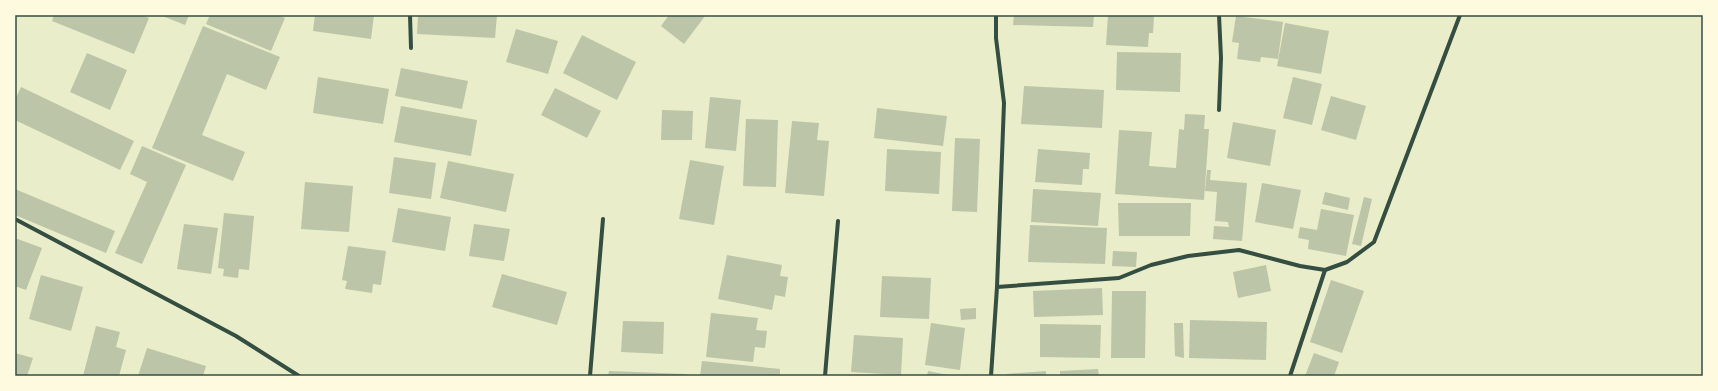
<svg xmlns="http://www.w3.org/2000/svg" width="1718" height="391" font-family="Inter,sans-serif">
  <rect width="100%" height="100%" fill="#e9edc9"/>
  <!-- building -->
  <path fill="#bcc5a7" d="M54 15H142L149 18 134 54 52 21Z
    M160 15H189L185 25Z
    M210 15H277L285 18 271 51 206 24Z
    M315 15H374L371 39 313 31Z
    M418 15H497L495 38 417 34Z
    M669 15H704L705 16 684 44 661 26Z
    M1014 15H1094L1093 27 1013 25Z
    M1108 15H1154L1153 33H1149L1148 47 1106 45Z
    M1236 16 1283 22 1278 59 1261 57 1260 62 1237 59 1239 43 1232 42Z
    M1285 23 1329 31 1321 74 1277 66Z
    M203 26 280 57 266 90 227 74 202 135 245 152 233 181 152 148Z
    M516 29 558 41 548 74 506 62Z
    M582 35 636 62 617 100 563 73Z
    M1117 52 1181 53 1180 92 1116 90Z
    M87 53 127 70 110 110 70 92Z
    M401 68 468 81 462 109 395 96Z
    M318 77 389 89 383 124 313 113Z
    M1293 77 1322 84 1312 125 1283 118Z
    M1024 86 1104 90 1102 128 1021 124Z
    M21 87 134 141 120 170 15 120V100Z
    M555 88 601 111 587 138 541 115Z
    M1331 96 1366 106 1356 140 1321 130Z
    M710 97 741 100 736 151 705 148Z
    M401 106 477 120 471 156 394 142Z
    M877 108 947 116 943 146 874 138Z
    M662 110 693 111 692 140H661Z
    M1185 114 1205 115 1204 129H1209L1204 200 1115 194 1119 130 1152 132 1149 166 1176 168 1179 129 1184 130Z
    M746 119 778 120 776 187 743 186Z
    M792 121 819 123 817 140 829 141 824 196 785 193Z
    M1233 122 1276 130 1270 166 1227 158Z
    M955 138 980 139 977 212 952 211Z
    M142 146 186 165 142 264 115 253 147 182 130 174Z
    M887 149 941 152 939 194 885 191Z
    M1038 149 1090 153 1089 169H1083L1082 185 1035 182Z
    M394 157 436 163 431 199 389 193Z
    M690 160 724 166 714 225 679 219Z
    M448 161 514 174 506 212 440 198Z
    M1207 170H1211L1210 180 1247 183 1242 241 1213 239 1214 226 1229 227 1228 222 1215 221 1217 192 1205 191Z
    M305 182 353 186 349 232 301 229Z
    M1262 183 1301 190 1293 229 1255 222Z
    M15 189 115 231 106 253 15 215Z
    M1033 189 1101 193 1098 226 1031 222Z
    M1325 192 1350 198 1348 210 1322 204Z
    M1364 197 1372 199 1361 246 1352 244Z
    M1118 203H1191L1190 236H1119Z
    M398 208 451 217 445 251 392 242Z
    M1321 209 1354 215 1346 256 1308 249 1309 240 1298 238 1300 227 1317 230Z
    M224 213 254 216 249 270 239 269 238 278 223 276 224 269 218 268Z
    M184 224 218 228 211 274 177 269Z
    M474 224 510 229 504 261 469 256Z
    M1030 225 1107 228 1105 264 1028 262Z
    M15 238 42 248 26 290 15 286Z
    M348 246 386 251 381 285 373 284 372 293 345 289 347 281 342 280Z
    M1113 251 1137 252 1136 267 1112 266Z
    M727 255 782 265 780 276 788 277 785 297 775 295 772 310 718 299Z
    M1266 265 1271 291 1238 298 1233 272Z
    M502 274 567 292 557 325 492 307Z
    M41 275 83 287 71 331 29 319Z
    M882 276 931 278 929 319 880 317Z
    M1331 280 1364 291 1342 353 1310 342Z
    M1102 288 1103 315 1034 317 1033 291Z
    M1112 291H1146L1145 358H1111Z
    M976 308V319L961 320 960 309Z
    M711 313 758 318 756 330 767 331 765 348 755 347 753 362 706 357Z
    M1190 320 1267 322 1266 360 1189 358Z
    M623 321 664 322 663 354 621 352Z
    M931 323 965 328 960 370 925 365Z
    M1174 323H1183L1184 358 1175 356Z
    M1040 324 1101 325 1100 358 1040 357Z
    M96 326 120 332 116 347 126 350 119 376H83Z
    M854 335 903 338 901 375 851 372Z
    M147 348 206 366 203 376H138Z
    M15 353 33 358 27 376H15Z
    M1314 353 1339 362 1334 376H1305Z
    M702 361 780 369V376H700Z
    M1098 369 1099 376H1060V371Z
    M609 371 687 374 686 376H608Z
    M928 371 948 375V376H927Z
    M1046 371V376H1006V374Z"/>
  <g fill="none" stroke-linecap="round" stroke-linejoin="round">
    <!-- minor -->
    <path stroke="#344e41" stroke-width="4" d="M410 15 411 48
      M1219 110 1221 58 1219 15
      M15 219 236 336 299 376
      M997 287 1119 278 1151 265 1188 256 1239 250 1300 266 1325 270 1347 262 1374 242 1460 15
      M590 376 603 219
      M825 376 838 221
      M991 376 997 287 1004 103 996 38V15
      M1290 376 1325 270"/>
  </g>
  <!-- border -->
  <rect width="1718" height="391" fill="none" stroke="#fefae0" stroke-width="32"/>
  <rect x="16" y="16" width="1686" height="359" fill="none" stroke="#344e41" stroke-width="1.5"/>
</svg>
